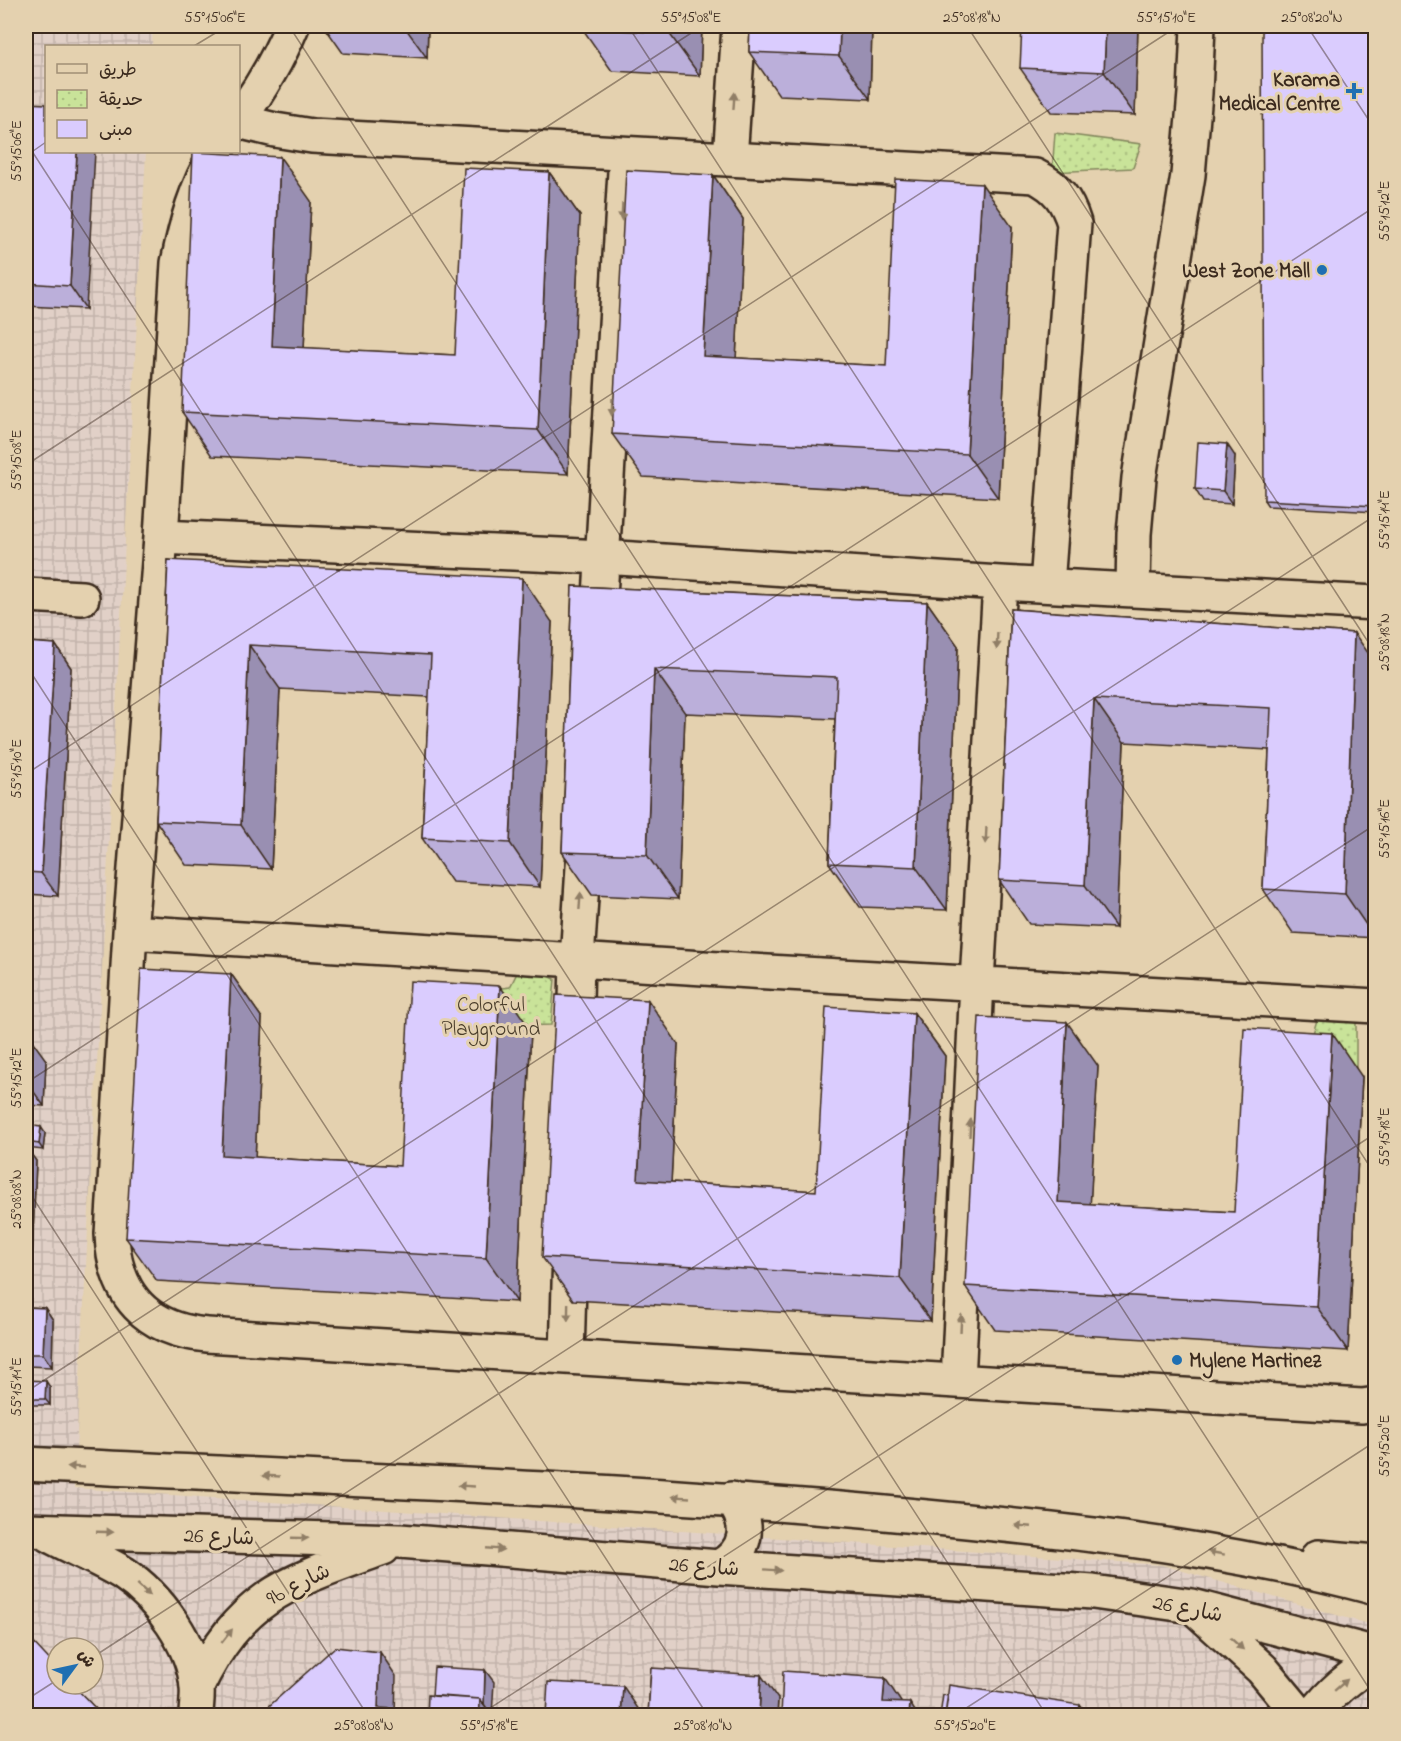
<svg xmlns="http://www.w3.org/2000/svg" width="1401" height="1741" font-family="'Indie Flower','Playpen Sans Arabic',sans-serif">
  <defs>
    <pattern id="industrial-grid" width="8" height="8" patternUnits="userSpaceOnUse" patternTransform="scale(1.5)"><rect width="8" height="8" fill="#e1d0c7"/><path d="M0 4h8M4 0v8" fill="none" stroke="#c2b3aa"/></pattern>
    <pattern id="park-dots" width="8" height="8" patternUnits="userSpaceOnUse" patternTransform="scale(1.5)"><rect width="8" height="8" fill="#c9e399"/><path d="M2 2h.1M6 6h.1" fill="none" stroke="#aec383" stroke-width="1.8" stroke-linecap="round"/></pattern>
  </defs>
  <rect width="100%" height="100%" fill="#e4d1af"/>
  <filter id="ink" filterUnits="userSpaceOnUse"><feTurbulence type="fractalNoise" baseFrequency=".0167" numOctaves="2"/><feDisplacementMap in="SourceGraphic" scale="12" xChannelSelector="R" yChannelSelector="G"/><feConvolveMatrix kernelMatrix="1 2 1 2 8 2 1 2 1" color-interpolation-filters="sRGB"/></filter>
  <g filter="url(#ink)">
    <!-- industrial -->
    <path fill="url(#industrial-grid)" fill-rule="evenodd" d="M26 26H153L152 46H46V152H146L74 1488 1162 1565 1375 1626V1715L26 1716ZM57 1648H93V1684H57Z"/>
    <!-- park -->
    <path fill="url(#park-dots)" stroke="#82865c" stroke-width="1.5" d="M1055 133 1141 144 1133 168 1052 172Z
      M522 963 555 979 551 1025 515 1026 467 993 510 987Z
      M1319 1013 1356 1015V1068L1312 1037Z"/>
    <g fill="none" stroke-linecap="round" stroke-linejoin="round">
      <!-- minor casing -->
      <g stroke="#3b2a1e" stroke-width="38">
        <path id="minor" d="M238 120C260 90 278 60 292 26
          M238 121 275 130 312 136 1035 176C1057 187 1067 200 1074 223L1047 585
          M217 152C196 187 186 223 178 263L161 537 130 932 112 1234C114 1295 147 1330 207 1335L1362 1406 1376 1404
          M730 159 739 26
          M161 537 603 557 1000 583 1376 603
          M1133 590 1134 534 1139 478 1188 175 1195 93 1198 26
          M26 595 82 598
          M598 631 626 154
          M130 932 751 971 1376 1006
          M575 1042 577 960 585 836
          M567 1357 570 1249
          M958 1381 977 982 1000 583
          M26 1464C305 1478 585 1487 863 1511 1036 1527 1208 1543 1376 1588
          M26 1530 400 1541 719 1567 1093 1592 1192 1606 1376 1654
          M49 1535C73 1548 100 1559 123 1573 158 1596 194 1645 197 1688 198 1697 196 1706 196 1716
          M1318 1557 1376 1562
          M719 1567C748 1551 752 1524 731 1499
          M1198 1611 1262 1669 1301 1716
          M197 1687C242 1593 292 1581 383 1548
          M1313 1716C1330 1693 1351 1675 1376 1662"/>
      </g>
      <!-- minor -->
      <use href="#minor" stroke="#e4d1af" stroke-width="33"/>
    </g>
    <!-- wall -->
    <path fill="#bbafda" stroke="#3b2a1e" stroke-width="1.5" d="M324 26H428L427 58 343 53Z
      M582 26H702L700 76 612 71 582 28Z
      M750 26H872L870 99 779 95 749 52Z
      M1138 26 1135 115 1051 112 1020 68Z
      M1376 29V512L1268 506 1264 500Z
      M26 103 86 309 26 306Z
      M549 172 580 216 568 474 212 456 182 412 311 201 304 348 455 355Z
      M713 175 743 219 736 358 886 366 1012 227 998 498 643 477 612 434Z
      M1235 456 1232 504 1203 502 1195 489Z
      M168 560 552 622 540 887 452 882 422 838 429 697 280 689 271 869 186 865 156 821Z
      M572 586 927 602 958 646 947 910 860 907 829 863 835 719 685 713 678 899 592 895 562 852Z
      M1011 609 1354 633 1375 938 1293 933 1263 889 1269 750 1124 742 1116 928 1029 924 999 880Z
      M26 642 55 644 71 668 58 896 26 894Z
      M231 974 262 1018 255 1157 400 1166 531 1030 517 1302 157 1281 126 1238Z
      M914 1013 945 1056 931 1321 573 1300 542 1257 678 1044 671 1182 816 1191Z
      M26 1041 46 1060 44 1106 26 1105Z
      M1098 1066 1090 1204 1234 1212 1362 1077 1348 1351 995 1330 965 1286Z
      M26 1125 45 1133 43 1150 26 1148 36 1161 30 1307 45 1308 53 1320 52 1367 26 1366Z
      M26 1380 50 1387V1405H26Z
      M26 1639 99 1712 101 1716H26Z
      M651 1668 778 1699 777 1716H648Z"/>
    <!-- shaded-wall -->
    <path fill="#998fb2" stroke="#3b2a1e" stroke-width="1.5" d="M404 26H428L427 58Z
      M670 26H702L700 76 669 33Z
      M840 26H872L870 99 839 56Z
      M1106 26H1138L1135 115 1104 72Z
      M77 152H95L86 309 70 286Z
      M280 157 311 201 302 390 272 346Z
      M549 172 580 216 568 474 538 430Z
      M713 175 743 219 734 400 703 356Z
      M982 184 1012 227 998 498 967 454Z
      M1227 444 1235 456 1232 504 1223 491Z
      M522 578 552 622 540 887 510 843Z
      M927 602 958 646 947 910 916 867Z
      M1354 633 1376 664 1375 938 1345 894Z
      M55 644 71 668 58 896 41 873Z
      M249 645 280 689 271 869 241 825Z
      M654 669 685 713 678 899 647 855Z
      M1094 699 1124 742 1116 928 1085 885Z
      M231 974 262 1018 253 1199 222 1155Z
      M500 986 531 1030 517 1302 486 1258Z
      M648 1000 678 1044 669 1224 638 1180Z
      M914 1013 945 1056 931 1321 900 1278Z
      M1067 1022 1098 1066 1088 1245 1058 1202Z
      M1332 1033 1362 1077 1348 1351 1317 1307Z
      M33 1042 46 1060 44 1106 31 1088Z
      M41 1127 45 1133 43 1150 39 1144Z
      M26 1147 36 1161 30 1310 26 1304Z
      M45 1308 53 1320 52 1367 43 1354Z
      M46 1381 50 1387V1405L45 1399Z
      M380 1652 396 1676 395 1716 378 1708Z
      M485 1670 494 1682 492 1716 484 1704Z
      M761 1675 778 1699 777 1716H759Z
      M885 1678 901 1702 900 1716 883 1702Z
      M623 1686 639 1710V1716H621Z
      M480 1699 491 1716H479Z
      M910 1703 918 1716H909Z
      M1080 1705 1088 1716H1078Z
      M396 1709 401 1716H396Z
      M687 1709 691 1716H686Z"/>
    <!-- building -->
    <path fill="#daccfe" stroke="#3b2a1e" stroke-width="1.5" d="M582 26H670L669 33 582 28Z
      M750 26H840L839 56 749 52Z
      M1022 26H1106L1104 72 1020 68Z
      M1262 26H1319L1376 29V506L1264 500Z
      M26 103 46 104V152H77L70 286 26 283Z
      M193 152 280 157 272 346 455 355 464 168 549 172 538 430 182 412Z
      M626 170 713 175 703 356 886 366 895 179 982 184 967 454 612 434Z
      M1198 442 1227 444 1223 491 1195 489Z
      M168 560 522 578 510 843 422 838 431 655 249 645 241 825 156 821Z
      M572 586 927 602 916 867 829 863 837 677 654 669 647 855 562 852Z
      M1011 609 1354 633 1345 894 1263 889 1271 708 1094 699 1085 885 999 880Z
      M26 642 55 644 41 873 26 872Z
      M141 969 231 974 222 1155 400 1166 410 981 500 986 486 1258 126 1238Z
      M556 995 648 1000 638 1180 816 1191 826 1007 914 1013 900 1278 542 1257Z
      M979 1017 1067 1022 1058 1202 1234 1212 1244 1028 1332 1033 1317 1307 965 1286Z
      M26 1041 33 1042 31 1088 26 1087Z
      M26 1125 41 1127 39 1144 26 1142Z
      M26 1307 45 1308 43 1354H26Z
      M26 1380 46 1381 45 1399H26Z
      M26 1639H30L57 1668V1684H72L99 1712H26Z
      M335 1647 380 1652 378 1708 396 1709V1716H258Z
      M434 1667 485 1670 484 1704 480 1699 432 1696Z
      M651 1668 761 1675 759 1716H714V1711L687 1709 686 1716H648Z
      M783 1671 885 1678 883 1702 910 1703 909 1716H781Z
      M548 1682 623 1686 621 1716H546Z
      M949 1685 1080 1705 1078 1716H945Z
      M428 1695 480 1699 479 1716H427Z
      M943 1695 948 1696 945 1716H940Z
      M521 1714 546 1716H521Z"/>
    <!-- one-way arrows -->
    <defs><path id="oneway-solid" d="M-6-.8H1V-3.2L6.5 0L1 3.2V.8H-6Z" transform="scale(1.5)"/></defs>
    <g fill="#907e66">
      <use href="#oneway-solid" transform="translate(734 101) rotate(-86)"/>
      <use href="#oneway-solid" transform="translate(622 212) rotate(93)"/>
      <use href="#oneway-solid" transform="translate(612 407) rotate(93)"/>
      <use href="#oneway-solid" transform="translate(997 641) rotate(93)"/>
      <use href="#oneway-solid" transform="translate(986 836) rotate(93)"/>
      <use href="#oneway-solid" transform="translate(580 901) rotate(-86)"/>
      <use href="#oneway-solid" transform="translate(970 1128) rotate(-87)"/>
      <use href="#oneway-solid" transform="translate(568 1312) rotate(91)"/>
      <use href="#oneway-solid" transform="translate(961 1323) rotate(-87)"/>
      <use href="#oneway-solid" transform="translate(76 1467) rotate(-177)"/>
      <use href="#oneway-solid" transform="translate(271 1476) rotate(-177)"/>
      <use href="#oneway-solid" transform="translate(466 1486) rotate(-177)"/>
      <use href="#oneway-solid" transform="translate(681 1497) rotate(-177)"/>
      <use href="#oneway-solid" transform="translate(1023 1526) rotate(-175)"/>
      <use href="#oneway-solid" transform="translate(105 1532) rotate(2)"/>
      <use href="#oneway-solid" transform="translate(300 1538) rotate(2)"/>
      <use href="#oneway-solid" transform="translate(495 1549) rotate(5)"/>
      <use href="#oneway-solid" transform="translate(1216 1553) rotate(-170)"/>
      <use href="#oneway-solid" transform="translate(773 1570) rotate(4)"/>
      <use href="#oneway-solid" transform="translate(144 1590) rotate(42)"/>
      <use href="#oneway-solid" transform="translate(227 1636) rotate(-52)"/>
      <use href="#oneway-solid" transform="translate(1237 1644) rotate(42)"/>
      <use href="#oneway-solid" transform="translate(1341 1685) rotate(-41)"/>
    </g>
  </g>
  <!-- ticks -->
  <path fill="none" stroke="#3b2a1e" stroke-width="1.5" stroke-opacity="0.45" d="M289 26 1376 1699M628 26 1376 1176M967 26 1376 654M1307 26 1376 131M194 46 227 26M26 142 1047 1716M26 156 46 142M26 465 702 26M26 665 708 1716M26 774 1178 26M26 1083 1376 206M26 1187 368 1716M26 1392 1376 515M93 1657 1376 824M26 1700 57 1680M26 1710 29 1716M478 1716 1376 1133M954 1716 1376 1441"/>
  <!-- markers -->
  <g fill="#1f6fb2" stroke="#e4d1af" stroke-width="2">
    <path d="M1351 82h6v6h6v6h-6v6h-6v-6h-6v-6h6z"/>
    <circle cx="1322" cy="270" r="6"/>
    <circle cx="1177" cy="1360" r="6"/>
  </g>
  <g text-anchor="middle" stroke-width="6" stroke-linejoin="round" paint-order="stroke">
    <!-- poi labels -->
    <g font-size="21" font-weight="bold" fill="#3b2a1e" stroke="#e4d1af" text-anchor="end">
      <text x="1340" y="86">Karama<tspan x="1340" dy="24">Medical Centre</tspan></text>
      <text x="1310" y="277">West Zone Mall</text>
      <text x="1189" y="1367" text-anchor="start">Mylene Martinez</text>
    </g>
    <!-- park labels -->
    <g font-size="21" fill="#493c2a" stroke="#e4d1af">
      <text x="491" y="1011">Colorful<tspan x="491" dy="24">Playground</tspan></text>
    </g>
    <!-- street labels -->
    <g font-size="21" fill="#3b2a1e" stroke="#e4d1af">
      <text transform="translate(219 1536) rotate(2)" y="7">شارع 26</text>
      <text transform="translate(704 1566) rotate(4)" y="7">شارع 26</text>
      <text transform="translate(298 1584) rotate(-27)" y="7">9b شارع</text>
      <text transform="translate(1188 1608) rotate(11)" y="7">شارع 26</text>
    </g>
  </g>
  <!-- margin -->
  <rect width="1401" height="1741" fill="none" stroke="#e4d1af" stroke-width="66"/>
  <!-- legend -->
  <rect x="45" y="45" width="195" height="108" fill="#e4d1af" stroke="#a08e75" stroke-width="1.5"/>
  <rect x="57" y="64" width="30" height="9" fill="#e4d1af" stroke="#a08e75" stroke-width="1.5"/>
  <text x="99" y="75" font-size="18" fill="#3b2a1e">طريق</text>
  <rect x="57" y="90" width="30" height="18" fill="url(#park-dots)" stroke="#a08e75" stroke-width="1.5"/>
  <text x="99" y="105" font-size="18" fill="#3b2a1e">حديقة</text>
  <rect x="57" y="120" width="30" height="18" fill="#daccfe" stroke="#a08e75" stroke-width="1.5"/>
  <text x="99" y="135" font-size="18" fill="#3b2a1e">مبنى</text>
  <!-- north arrow -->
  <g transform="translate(75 1666) rotate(57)"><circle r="28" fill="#e4d1af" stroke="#a08e75" stroke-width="1.5"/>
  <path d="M0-4.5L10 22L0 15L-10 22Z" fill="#1f6fb2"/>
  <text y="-9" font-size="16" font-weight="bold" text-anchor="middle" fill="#3b2a1e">ش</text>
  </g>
  <rect x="33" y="33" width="1335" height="1675" fill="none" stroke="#3b2a1e" stroke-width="2"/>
  <g font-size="15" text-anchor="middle" fill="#3b2a1e">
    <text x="215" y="22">55°15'06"E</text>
    <text x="691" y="22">55°15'08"E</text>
    <text x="972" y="22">25°08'18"N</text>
    <text x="1166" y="22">55°15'10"E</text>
    <text x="1312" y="22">25°08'20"N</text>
    <text transform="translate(16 151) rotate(-90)" y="5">55°15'06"E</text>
    <text transform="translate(1384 211) rotate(-90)" y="5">55°15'12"E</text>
    <text transform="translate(16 460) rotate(-90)" y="5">55°15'08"E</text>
    <text transform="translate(1384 520) rotate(-90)" y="5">55°15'14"E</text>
    <text transform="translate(1384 642) rotate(-90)" y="5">25°08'18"N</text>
    <text transform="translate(16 769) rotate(-90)" y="5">55°15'10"E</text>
    <text transform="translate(1384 829) rotate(-90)" y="5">55°15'16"E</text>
    <text transform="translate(16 1078) rotate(-90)" y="5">55°15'12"E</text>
    <text transform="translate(1384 1137) rotate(-90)" y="5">55°15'18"E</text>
    <text transform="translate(16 1199) rotate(-90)" y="5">25°08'08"N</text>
    <text transform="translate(16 1387) rotate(-90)" y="5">55°15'14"E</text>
    <text transform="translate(1384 1446) rotate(-90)" y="5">55°15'20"E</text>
    <text x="364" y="1730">25°08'08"N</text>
    <text x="489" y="1730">55°15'18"E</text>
    <text x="703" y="1730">25°08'10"N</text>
    <text x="965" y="1730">55°15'20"E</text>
  </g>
</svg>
